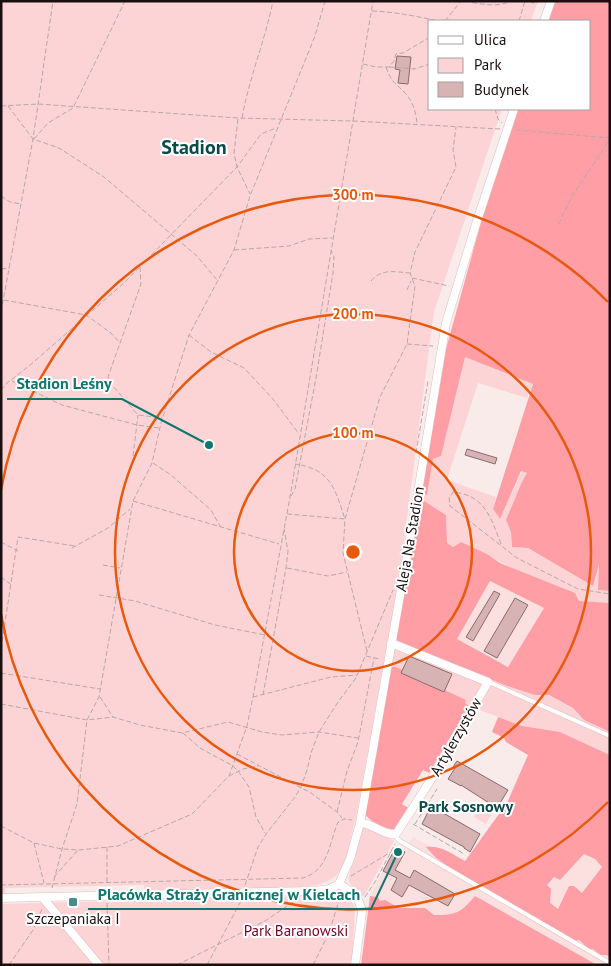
<svg xmlns="http://www.w3.org/2000/svg" width="611" height="966" font-family="'PT Sans',sans-serif">
  <rect width="100%" height="100%" fill="#faebeb"/>
  <!-- built -->
  <path fill="#fce0e0" d="M490 581 544 607 509 667 457 639Z
    M610 766V965H362L370 896 396 846 404 851 413 837 466 866Z"/>
  <!-- green -->
  <path fill="#fdd4d6" d="M1 1H538L531 21H430V109H502L434 312 399 579 356 817C344 860 352 883 298 888L145 893 144 885 5 888V896H1Z
    M465 357 533 384 527 398 478 383 447 480 496 497 493 509 500 519 522 471 528 474 506 520 511 532 512 547 528 548 593 585 599 560 598 590 610 591V603L578 601 461 542 453 547 447 543 446 515 421 499V493L427 495 433 459 441 455Z
    M396 640 507 686 535 695H548L573 708 584 720 610 732V755L560 732 522 726 469 706 465 703 466 700 396 667 390 669Z
    M481 806 492 813 486 824 474 817Z
    M363 827 368 828 394 841 366 893 362 897C358 891 351 887 349 881 347 877 359 838 361 830Z
    M342 895 348 897 355 907 352 965H1V904Z"/>
  <!-- forest -->
  <path fill="#ff9ea5" fill-rule="evenodd" d="M552 1H610V591L598 590 599 564 593 586 528 548 512 547 511 532 506 520 522 482 527 473 521 471 500 519 493 509 533 384 465 357 441 456 433 459 427 495 421 493 446 349 488 197 514 109H590V21H545Z
    M421 499 446 515 447 543 453 547 461 542 487 554 500 563 575 593 579 601 610 603V732L584 720 573 708 549 695H535L507 686 396 640ZM490 581 544 608 508 667 457 639Z
    M392 667H396L466 700 465 703 469 706 429 773 423 770 402 804 410 809 395 829C386 830 370 822 365 814L390 669Z
    M498 717 522 726 560 732 610 755V958L607 955H600L593 949 590 950 579 940 574 941 459 874 436 858 426 847C441 845 452 854 465 861L507 803 528 755 506 742 504 738 492 732ZM584 854 595 859 602 867 582 893 574 886H569L558 909 550 903 551 889 547 885 554 877 560 880Z
    M370 896 378 897 380 901 385 900 399 908H425L434 915C457 915 460 913 475 896L597 965H361Z"/>
  <!-- building -->
  <path fill="#d7b3b4" stroke="#8b6a6c" d="M397 56 411 57 408 84 398 83 400 70 395 69Z
    M467 449 497 458 495 464 465 455Z
    M494 591 500 594 473 641 466 637Z
    M515 598 528 605 497 658 484 651Z
    M409 656 452 674 444 692 401 673Z
    M457 761 508 790 497 808 461 785V786L448 779 455 768 453 767Z
    M431 806 480 834 470 852 464 848V847L422 824Z
    M396 847 405 852 395 870 410 878 414 870 455 894 448 906 409 885 402 897 391 890 397 878 383 871Z"/>
  <g fill="none" stroke-linecap="round" stroke-linejoin="round">
    <!-- lane casing -->
    <g stroke="#e1bdbe" stroke-width="5">
      <path id="lane" d="M489 682 610 736
        M394 835 400 841 610 963"/>
    </g>
    <!-- street casing -->
    <g stroke="#e1bdbe" stroke-width="9">
      <path id="street" d="M544 21 551 1
        M360 823C373 823 384 836 396 834L443 761 488 682 391 643
        M339 884C351 891 360 898 362 912L355 965
        M1 898 315 891 329 889 339 884 350 859 360 823 415 510 446 323 476 224 514 109
        M43 898 99 965"/>
    </g>
    <!-- path -->
    <path stroke="#b6a8a8" stroke-width="1" stroke-dasharray="5 2.5" stroke-linecap="butt" d="M465 1C479 4 498 8 511 1
      M530 1 532 3 542 1
      M372 11C395 12 416 16 438 21
      M445 21 461 1
      M519 21 525 1
      M363 64 376 67H389L394 61 396 54 403 53 430 37
      M386 67C392 84 395 82 405 93 413 101 416 113 417 123
      M389 67 414 69 430 64
      M1 106 38 104 238 118 353 121 500 129
      M8 106 33 139 59 148 104 177 197 256 217 280
      M495 109 498 119 502 123
      M242 118C249 78 265 41 273 1
      M238 119 234 153 237 167 250 194
      M516 130 610 138
      M34 139 48 123 73 108 125 1
      M1 196 10 202 21 204
      M559 224C571 192 593 168 609 139
      M234 250 289 246 309 239 332 238
      M140 267 141 284 108 377 112 385 138 415 162 418
      M1 269 10 268
      M412 278 449 286
      M371 281C382 268 395 272 410 273
      M407 290 411 281
      M4 300 86 315 111 333 119 342
      M1 312 33 139 53 1
      M189 335 211 352 244 368 273 399 299 434
      M407 344 433 346
      M12 381 62 405 137 425 159 428
      M1 390 7 383 29 366 124 283 237 167 261 134 276 128
      M416 453 428 381
      M133 456 138 415
      M153 463 171 475 211 510 220 526
      M291 496 295 489 316 378 333 273 334 257 331 250
      M133 501 279 544
      M287 514 345 519C335 489 331 469 295 464
      M1 542 18 551
      M501 544C491 518 485 495 453 492L449 498 450 506 517 558 578 589 610 594
      M72 548 108 528 130 509
      M103 565 120 568
      M287 568 328 576 347 572
      M1 577 13 586
      M99 595 135 601 215 625 265 635
      M1 649 18 537 75 546
      M367 651 343 553 345 519 380 397 407 344 415 286 410 273 415 252 456 167 453 150 456 127
      M366 656 380 659
      M1 673 100 689
      M263 695 286 568 288 551 284 529
      M100 697 113 717
      M253 697 331 677 357 675
      M1 704 87 720 113 717 140 725 182 733 228 722 262 732 282 735 319 732 358 738
      M183 733 200 748 233 766 238 771 249 787 256 817 265 833
      M237 754 311 793 337 812 342 818
      M229 776 243 769 258 766
      M337 812 347 771 358 742 374 658
      M413 824 464 854
      M415 824 437 789
      M1 826 34 843 62 849 79 850 118 846 192 814 229 776 247 726 253 697 290 497 373 1
      M34 843 44 883
      M107 847V882
      M351 876 391 852
      M54 877 78 850
      M1 885 303 878C329 870 329 843 338 822L344 819 352 820
      M245 885 258 847 266 834 295 797 301 787 307 770 311 753 319 732 338 702 356 678 393 590
      M52 888 62 849 77 804 87 720 99 697 133 501 152 463 161 423 189 335 234 250 250 196 315 36 325 1
      M365 897 375 882 395 844
      M107 903 109 965
      M9 965 33 930 42 909
      M177 965 265 921 296 900
      M207 965 241 901
      M313 965 329 933 341 894"/>
    <!-- lane -->
    <use href="#lane" stroke="#fff" stroke-width="4"/>
    <!-- street -->
    <use href="#street" stroke="#fff" stroke-width="8"/>
  </g>
  <!-- distance rings -->
  <g fill="none" stroke="#e8590c" stroke-width="2.5">
    <circle cx="353" cy="552" r="119"/>
    <circle cx="353" cy="552" r="238"/>
    <path d="M608 802A357 357 0 0 1 1 614M1 490A357 357 0 0 1 608 302"/>
  </g>
  <!-- markers -->
  <rect fill="#458d8c" stroke="#fff" stroke-width="2" x="68" y="897" width="10" height="10" rx="2.5"/>
  <g text-anchor="middle" stroke-width="4" stroke-linejoin="round" paint-order="stroke">
    <!-- street labels -->
    <g font-size="15" fill="#1a0e0e" stroke="#fff">
      <text transform="translate(410 539) rotate(-80)" y="5">Aleja Na Stadion</text>
      <text transform="translate(456 737) rotate(-60)" y="5">Artylerzystów</text>
    </g>
    <!-- poi labels -->
    <g font-size="15" fill="#1a0e0e" stroke="#fff">
      <text x="73" y="924">Szczepaniaka I</text>
    </g>
    <!-- park labels -->
    <g font-size="15" fill="#760022" stroke="#fff">
      <text x="296" y="936">Park Baranowski</text>
    </g>
    <!-- neighbourhood labels -->
    <g font-size="16" font-weight="bold" fill="#0a4b4a" stroke="#fff">
      <text x="466" y="812">Park Sosnowy</text>
    </g>
    <!-- district labels -->
    <g font-size="20" font-weight="bold" fill="#0a4b4a" stroke="#fff">
      <text x="194" y="154">Stadion</text>
    </g>
  </g>
  <circle cx="353" cy="552" r="8" fill="#e8590c" stroke="#fff" stroke-width="2.5"/>
  <g font-size="15" text-anchor="middle" font-weight="bold" fill="#e8590c" stroke="#fff" stroke-width="4" stroke-linejoin="round" paint-order="stroke">
    <text x="353" y="200">300 m</text>
    <text x="353" y="319">200 m</text>
    <text x="353" y="438">100 m</text>
  </g>
  <!-- callouts -->
  <path fill="none" stroke="#0f766e" stroke-width="2" d="M209 445L122 399H7M398 852L371 909H88"/>
  <g fill="#0f766e" stroke="#fff" stroke-width="2">
    <circle cx="209" cy="445" r="5"/>
    <circle cx="398" cy="852" r="5"/>
  </g>
  <g font-size="16" text-anchor="middle" font-weight="bold" fill="#0f766e" stroke="#fff" stroke-width="4" stroke-linejoin="round" paint-order="stroke">
    <text x="64" y="389">Stadion Leśny</text>
    <text x="229" y="900">Placówka Straży Granicznej w Kielcach</text>
  </g>
  <!-- border -->
  <rect width="611" height="966" fill="none" stroke="#1a0e0e" stroke-width="5"/>
  <!-- legend -->
  <rect x="428" y="20" width="162" height="90" fill="#ffffff" stroke="#a39f9f"/>
  <rect x="438" y="36" width="25" height="8" fill="#ffffff" stroke="#a39f9f"/>
  <text x="474" y="45" font-size="15" fill="#1a0e0e">Ulica</text>
  <rect x="438" y="58" width="25" height="15" fill="#fdd4d6" stroke="#a39f9f"/>
  <text x="474" y="70" font-size="15" fill="#1a0e0e">Park</text>
  <rect x="438" y="82" width="25" height="15" fill="#d7b3b4" stroke="#a39f9f"/>
  <text x="474" y="95" font-size="15" fill="#1a0e0e">Budynek</text>
</svg>
